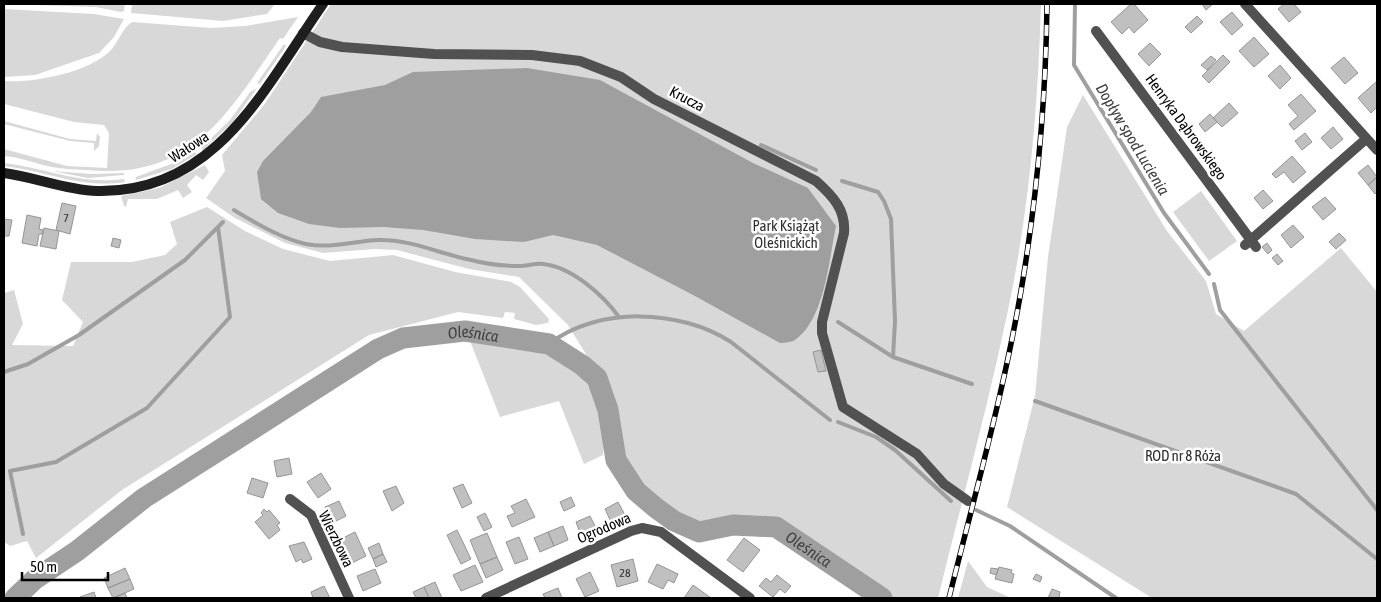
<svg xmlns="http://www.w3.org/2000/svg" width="1381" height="602" font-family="'Asap Condensed',sans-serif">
  <rect width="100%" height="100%" fill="#fff"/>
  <!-- green -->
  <path fill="#d8d8d8" d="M4 4H125L124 11 121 12 96 7Z
    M132 4H275L267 14 223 21 131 13Z
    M331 4H1041C1038 108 1029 213 1007 315 987 410 961 504 938 598H891L775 520 695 524 655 500 630 475 620 452 600 377 568 325 519 277 469 269 397 250 375 249 323 253 285 243 235 218 206 198 225 171 222 155 264 105Z
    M4 9 94 14 124 19 114 37 99 53 35 75 4 77Z
    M298 17 283 39 280 38C227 114 193 180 86 170 75 169 63 169 52 167 36 164 21 157 4 156V149L67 166 107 168 109 133 104 125 74 122 4 104V81C34 83 86 73 109 52 118 44 122 28 132 22L211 28 245 26Z
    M284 44 286 46 260 84 257 83Z
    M257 88 233 122 202 151V147L230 120 250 92Z
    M1083 95 1167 231 1206 281 1216 314 1244 331 1341 248 1377 292V598H1152L1007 507 1035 396 1048 257 1067 127Z
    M4 121 70 139 96 141 97 133 100 137 99 146 94 151V143L70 141 4 124Z
    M194 152 197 154 172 169 136 180V177L179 161Z
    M4 163C47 168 79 185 124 179L125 182C80 189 47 171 4 166Z
    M205 165 209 172 203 180 196 175 187 185 192 192 183 198 178 190 157 199H128L126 207 124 206 121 196 159 188Z
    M52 171 92 174 124 173V175L88 178Z
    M1201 191 1237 241 1209 261 1173 212Z
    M207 207 245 231 283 249 330 261 393 255 455 272 511 282 520 287 549 319 548 323 536 325 514 319 515 313 505 312 503 318 458 312 369 335 122 490 36 558 27 541 10 546 4 542V293L14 290 23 324 12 345 73 346 83 322 62 300 71 262H132L165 255 177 244 170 222Z
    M470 341C523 347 581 343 598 406 602 421 605 439 603 455L584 464 559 401 500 417Z
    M968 561 987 587 1011 598H958Z"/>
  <!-- water -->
  <path fill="#9f9f9f" d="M527 68 600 80 753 163 808 188 836 226C829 259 825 319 795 340 792 342 785 343 780 343L695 296 597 245 553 235 524 242 475 239 423 230 384 227 340 228 309 224 278 213 261 199 257 172 263 161 311 112 321 97 385 85 413 72Z"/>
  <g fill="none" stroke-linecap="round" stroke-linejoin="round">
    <!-- stream -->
    <path stroke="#9f9f9f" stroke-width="4" d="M1075 4 1074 65 1164 213 1209 274
      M761 145 816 170
      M842 181 878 192 884 201 891 219 895 321 893 357
      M234 210C256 223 280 238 306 244 331 249 354 241 378 240 410 239 440 254 471 260 486 264 504 266 520 266 527 266 535 263 543 264 572 267 603 295 619 317
      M1214 284 1220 310 1377 510
      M838 322 893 357 972 384
      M549 344C598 306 680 309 731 342L830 420
      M4 372 28 364 79 335 185 260 223 222
      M1035 401 1296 494 1377 559
      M838 422 876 437 895 450 951 501
      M976 510 1010 526 1116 598
      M23 534 10 471 56 462 147 408 230 317 218 227"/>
    <!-- river -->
    <path stroke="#9f9f9f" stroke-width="21" id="s1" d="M15 598 35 579 77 551 144 498 378 349 403 338 465 331 549 344 582 365 597 378 608 410 616 460 636 491 656 508 674 521 699 532 733 525 776 527 882 598"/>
  </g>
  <!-- building -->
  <path fill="#c0c0c0" stroke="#959595" d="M1131 4H1134L1148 20 1134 33 1129 27 1122 34 1111 22Z
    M1202 4H1213L1206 10Z
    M1284 4H1294L1301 12 1289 22 1278 9Z
    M1232 12 1243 25 1232 35 1220 22Z
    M1197 16 1203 22 1191 33 1185 27Z
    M1254 37 1269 54 1254 67 1239 51Z
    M1150 43 1161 54 1149 66 1138 54Z
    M1223 55 1230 62 1209 83 1202 76Z
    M1211 56 1216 60 1207 70 1201 65Z
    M1344 57 1358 73 1345 84 1331 68Z
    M1280 65 1291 78 1280 89 1268 76Z
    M1377 81V107L1371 113 1358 98Z
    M1301 94 1316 111 1294 130 1289 124 1298 116 1288 105Z
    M1229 103 1238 113 1222 127 1213 118Z
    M1210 114 1217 122 1205 132 1199 124Z
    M1333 127 1343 139 1331 149 1321 138Z
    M1305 133 1312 142 1302 150 1295 141Z
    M1207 149 1213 157 1205 164 1199 157Z
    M1292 156 1306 172 1293 183 1284 172 1276 178 1272 174Z
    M1368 165 1377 177 1368 185 1358 173Z
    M1377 177V192L1375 194 1368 185Z
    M1263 190 1273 201 1263 209 1254 198Z
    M1325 197 1336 209 1323 220 1312 207Z
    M62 203 76 206 70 234 56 230Z
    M27 215 41 218 39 229 43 230V234H39L37 246 22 243Z
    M4 219 12 220 9 236H4Z
    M1293 225 1304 237 1291 248 1281 235Z
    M44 228 59 231 56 249 40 246Z
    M1339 233 1346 240 1336 249 1329 242Z
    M113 238 121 240 119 248 111 246Z
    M1267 243 1272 250 1268 254 1262 247Z
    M1277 254 1283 261 1278 265 1272 258Z
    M821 350 826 371 818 372 813 352Z
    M289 458 292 474 277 477 274 461Z
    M321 473 331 489 318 498 307 482Z
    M252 478 268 483 263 498 247 493Z
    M463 484 472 503 462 508 453 488Z
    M396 486 404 503 392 511 383 491Z
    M571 497 575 506 564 511 560 502Z
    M526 499 535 517 512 527 507 516 515 513 511 506Z
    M339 501 346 516 332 523 325 507Z
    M618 502 625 515 611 522 605 509Z
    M264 509 267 512 269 510 280 523 277 525 280 530 269 539 255 522 263 515 261 513Z
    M485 513 492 527 484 531 477 517Z
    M590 516 596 528 581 535 576 522Z
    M563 526 568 540 554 546 548 532Z
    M457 530 471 559 461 564 447 535Z
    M355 532 366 556 352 563 341 539Z
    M548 532 554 546 540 552 534 538Z
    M487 533 497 557 480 564 470 540Z
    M519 537 528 559 515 564 506 542Z
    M744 538 760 550 743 572 727 560Z
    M304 542 312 559 303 563 301 559 296 562 289 546Z
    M379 543 383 554 373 559 368 548Z
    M383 554 387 562 376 567 373 559Z
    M497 557 503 570 486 578 480 564Z
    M633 559 638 581 617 587 611 565Z
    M657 564 678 574 674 583 668 580 663 589 648 582Z
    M475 565 483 582 461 591 453 575Z
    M999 567 1012 570 1011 573 1014 574 1012 583 995 579Z
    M125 568 130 579 108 588 104 578Z
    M991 568 998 569 996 575 990 573Z
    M375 569 381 583 363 591 357 576Z
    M590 572 599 591 585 597 576 579Z
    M1036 574 1042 577 1040 582 1033 579Z
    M777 575 791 586 785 593 780 589 773 597 759 586 766 578 771 582Z
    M130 579 134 589 113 598 108 588Z
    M435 582 442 598H429L424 587Z
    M693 585 711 598H684Z
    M324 586 330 598H313L311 592Z
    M424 587 429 598H416L413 592Z
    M558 588 562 598H545L543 594Z
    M1052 589 1060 592 1059 598H1048Z
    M94 592 96 598H80V597Z
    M125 593 127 598H113Z"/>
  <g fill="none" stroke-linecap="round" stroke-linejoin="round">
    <!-- street -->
    <path stroke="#515151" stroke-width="10" d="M1245 4 1377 150
      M1096 31 1256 247
      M303 33 320 42 342 47 434 54 532 55 580 61 621 77 654 99 816 181C833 196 846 210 844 233L822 322V333L843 407 917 454 944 484 968 501
      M1245 245 1366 139
      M290 499 311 515 349 598
      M486 598 631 531 642 528 661 532 750 598"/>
    <!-- secondary -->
    <path stroke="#1e1e1e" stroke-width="10" d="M4 173C35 177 65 190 97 191 216 194 265 87 323 4"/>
    <!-- rail casing -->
    <g stroke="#000" stroke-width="5.5">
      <path id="rail" d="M949 598C977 486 1009 374 1026 260 1039 175 1046 89 1047 4"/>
    </g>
    <!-- rail -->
    <use href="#rail" stroke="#fff" stroke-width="4" stroke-dasharray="11" stroke-linecap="butt"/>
  </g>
  <g text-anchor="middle" stroke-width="5" stroke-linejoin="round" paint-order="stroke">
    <!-- number labels -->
    <g font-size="12" fill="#303030">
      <text x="66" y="222">7</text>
      <text x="625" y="577">28</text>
    </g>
    <!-- street labels -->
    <g font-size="15" fill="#000" stroke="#fff">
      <text transform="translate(687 99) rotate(28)" y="5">Krucza</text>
      <text transform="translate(1186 127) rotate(54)" y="5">Henryka Dąbrowskiego</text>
      <text transform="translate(189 147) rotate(-33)" y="5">Wałowa</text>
      <text transform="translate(604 528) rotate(-23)" y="5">Ogrodowa</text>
      <text transform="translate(336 539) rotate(64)" y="5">Wierzbowa</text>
    </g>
    <!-- park labels -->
    <g font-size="15" fill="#2f2f2f" stroke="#fff">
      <text x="786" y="231">Park Książąt<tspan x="786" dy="17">Oleśnickich</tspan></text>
      <text x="1183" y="461">ROD nr 8 Róża</text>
    </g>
    <!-- water labels -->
    <g font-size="16" font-style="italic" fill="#404040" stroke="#fff">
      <text transform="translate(1133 139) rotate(59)" y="6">Dopływ spod Lucienia</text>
      <text dy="6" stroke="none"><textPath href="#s1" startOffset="539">Oleśnica</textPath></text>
      <text dy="6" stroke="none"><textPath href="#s1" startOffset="989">Oleśnica</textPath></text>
    </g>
  </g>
  <!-- border -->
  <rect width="1381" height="602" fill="none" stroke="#000000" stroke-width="10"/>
  <!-- scale -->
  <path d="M22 572v8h86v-8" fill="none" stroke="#000000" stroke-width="2.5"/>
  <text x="30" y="572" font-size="15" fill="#000000" stroke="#ffffff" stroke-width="4" paint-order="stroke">50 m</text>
</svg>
